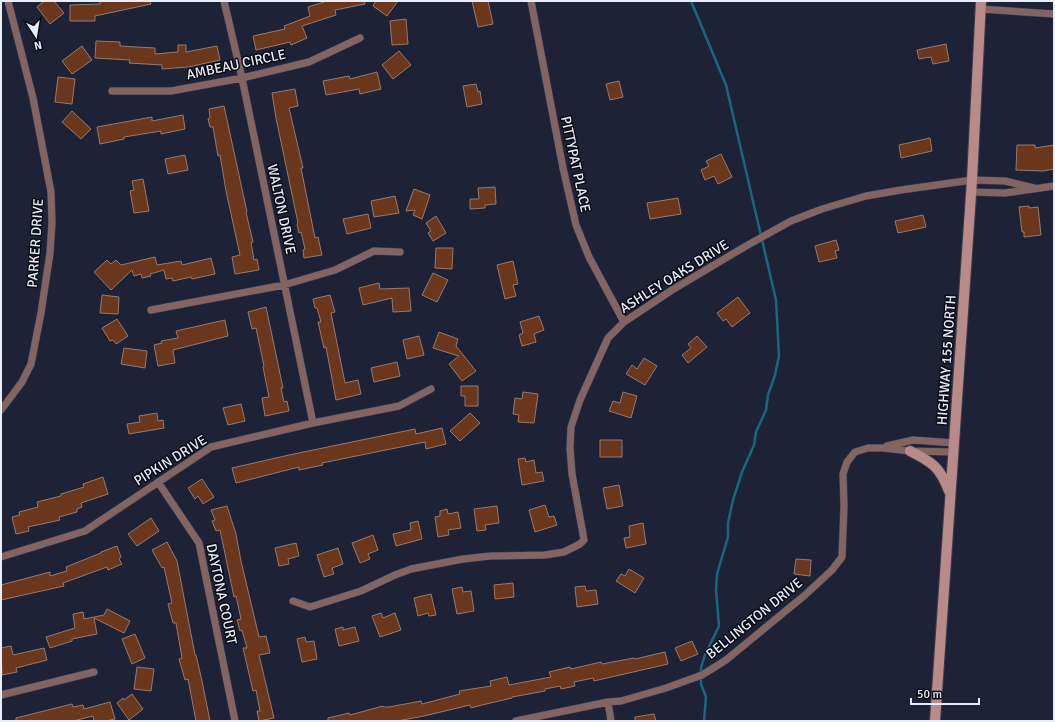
<svg xmlns="http://www.w3.org/2000/svg" width="1055" height="722" font-family="Signika,sans-serif">
  <rect width="100%" height="100%" fill="#1d2236"/>
  <g fill="none" stroke-linecap="round" stroke-linejoin="round">
    <!-- stream -->
    <path stroke="#186980" stroke-width="2.5" d="M691 1 726 85 776 300 779 356 775 375 768 395 766 410 756 432 754 445 742 472 733 500 728 523V537L717 574 716 590 719 626 705 655 701 668V684L706 697 704 721"/>
  </g>
  <!-- building -->
  <path fill="#6a371d" stroke="#977b6e" d="M44 1H54L64 13 50 24 37 7Z
    M100 1H150L151 4 95 16V21H70V5L100 4Z
    M327 1H364L365 4 335 10 336 15 302 26 307 38 291 45 290 42 256 50 253 36 285 29 284 26 310 16 308 7Z
    M376 1H398L387 16 373 6Z
    M472 1H488L493 24 478 27Z
    M406 19 408 44 392 45 390 21Z
    M96 41 120 42V46L155 48V54L178 52V45H186V52L217 46 220 60 188 67 162 69V65L129 63 130 60 95 58Z
    M946 44 949 61 933 64 931 57 919 59 917 50Z
    M82 46 92 60 72 74 62 61Z
    M399 51 411 65 393 79 382 65Z
    M377 72 381 89 360 94 359 89 326 95 323 81 349 76 350 79Z
    M58 77 75 79 72 104 55 102Z
    M619 81 623 97 610 100 606 84Z
    M476 84 478 92 480 91 482 104 467 107 463 86Z
    M295 89 298 106 289 108 303 168H301L315 238 318 237 322 255 304 258 303 250 305 249 301 232 299 233 297 224 298 223 276 118 272 93Z
    M224 106 247 212H246L253 242 251 243 254 260 257 259 259 270 235 274 232 257 240 255 226 191 220 155 218 156 213 127H210L208 119 210 118 209 109Z
    M72 111 91 129 81 139 62 122Z
    M183 115 185 129 161 134V131L124 137V139L100 144 97 127 152 117V121Z
    M930 138 932 151 901 158 899 145Z
    M1017 145H1035V148L1054 145V169L1043 171 1016 170Z
    M721 154 732 177 718 184 714 176 705 180 701 170 709 166 706 161Z
    M185 155 188 170 168 174 165 159Z
    M143 179 149 211 134 213 130 191 134 190 132 181Z
    M495 187 496 204 485 205V208L470 209V199H479L478 188Z
    M414 189 430 195 422 219 413 215 415 210 406 211Z
    M395 196 399 213 374 217 371 201Z
    M678 198 681 214 650 219 647 203Z
    M1029 206V208L1038 207 1041 235 1024 237V232H1022L1019 207Z
    M368 214 371 228 347 234 343 219Z
    M923 215 926 227 898 233 895 221Z
    M436 216 446 233 433 241 428 233 431 231 426 223Z
    M836 240 839 250 835 251 837 258 819 262 815 246Z
    M436 248H453L452 269 435 268Z
    M155 257 157 265 181 261 182 265 211 258 215 274 192 279 191 277 173 281 172 278 166 279 164 270 150 274 151 276 142 278 141 274 134 276 132 270 111 290 94 272 107 260 111 264 116 260 121 265Z
    M513 261 518 284 513 285 516 296 505 299 497 265Z
    M433 273 448 280 437 302 422 295Z
    M379 283 380 289 409 288 411 311 393 312 392 298 363 305 359 288Z
    M102 295 119 297 118 314 100 313Z
    M330 295 335 312 331 313 345 383 358 380 361 394 336 400 326 347 324 348 318 322H321L317 308H315L313 299Z
    M738 297 750 313 732 327 726 319 723 321 717 313Z
    M266 307 283 388H281L284 402 287 401 289 411 265 416 262 398 269 397 263 367 264 366 256 328 252 329 248 312Z
    M539 316 544 330 534 334 536 342 522 346 519 335 523 333 520 322Z
    M117 319 128 336 116 344 113 340 110 341 102 328Z
    M225 320 228 336 173 350 175 363 158 366 154 345 162 343 161 341 178 338 176 331Z
    M439 332 458 339 456 346 476 371 462 381 449 364 459 356 433 348Z
    M419 336 424 355 407 359 403 340Z
    M697 336 707 347 688 363 682 355 691 348 688 344Z
    M124 348 147 351 145 368 121 364Z
    M644 358 657 366 645 385 626 374 632 365 637 369Z
    M397 362 400 376 374 382 371 368Z
    M461 386H478V406H465V396H461Z
    M523 392 538 394 534 423 518 422 519 415 513 414 515 398 522 399Z
    M623 392 637 396 631 418 609 411 613 401 620 403Z
    M241 404 245 421 228 425 223 408Z
    M157 413 158 421 163 420 164 428 129 434 127 424 140 422 139 416Z
    M470 413 480 423 460 441 450 431Z
    M442 428 446 444 426 449 425 442 322 463 323 465 299 470V467L236 483 232 468 289 455 415 429 416 434Z
    M600 440H622V457H600Z
    M525 458 526 462 534 460 536 473 542 472 544 481 522 485 518 459Z
    M103 477 108 494 81 503 82 507 77 509V512L59 517 60 520 28 527 29 531 16 534 12 517 20 515 19 512 38 507 37 502 61 496V494L84 487 83 484Z
    M202 479 214 497 203 504 198 496 195 499 188 488Z
    M619 485 623 506 607 509 603 488Z
    M545 505 549 517 554 516 557 525 535 532 529 510Z
    M227 506 236 534 241 561 259 637 266 636 270 653 259 655 274 718 259 721 257 711H260L256 690 253 691 243 648H247L242 630 240 631 237 620 241 619 236 596 234 597 220 530 216 531 212 521 215 520 211 510Z
    M497 506 499 523 485 525 486 530 477 531 474 509Z
    M447 509 448 514 458 512 461 528 448 530 449 535 438 537 435 517 440 516V511Z
    M151 518 159 531 137 546 128 534Z
    M418 521 422 539 396 546 393 534 411 530 410 523Z
    M643 523 646 544 626 548 624 538 630 537 629 526Z
    M373 535 378 550 368 554 370 559 360 563 352 543Z
    M167 542 177 561 195 655H196L202 681 210 721H196L188 679 185 680 179 659 182 658 176 623H173L168 604 172 603 164 567 162 568 152 550Z
    M296 543 299 556 288 559 289 564 279 566 275 548Z
    M117 546 121 557 119 559 122 564 108 570 107 567 63 583 64 586 1 600V585L50 572V576L67 571 66 567 101 553V552Z
    M338 548 343 564 332 568 334 574 324 577 317 555Z
    M796 559 811 560 810 576 794 574Z
    M629 569 644 578 635 593 616 581 621 574 625 576Z
    M513 583 514 597 495 599 494 585Z
    M585 586 586 591 596 590 598 604 577 607 575 587Z
    M462 587 463 592 471 591 474 611 457 614 452 589Z
    M431 594 436 615 429 616 428 613 418 616 414 598Z
    M107 609 130 621 124 633 94 618 97 634 72 639V641L50 648 46 637 75 628 73 614 83 612 84 619 104 615Z
    M381 613 383 618 395 613 401 630 380 637 372 616Z
    M343 627V630L355 627 359 641 339 646 335 629Z
    M135 634 145 658 132 664 122 639Z
    M305 637 306 642 314 641 317 659 302 662 297 639Z
    M692 641 698 654 681 661 675 648Z
    M11 646 13 655 44 648 47 660 16 668 17 672 2 675 1 648Z
    M665 652 668 664 594 681 593 678 574 682 575 686 561 689 560 686 545 689V691L512 697V698L482 705 471 708 470 705 424 716 397 721H328V718L349 713 350 715 383 706V707H389L421 701 422 704 460 694 459 691 491 686 490 681 507 677 509 685 551 677 549 672 570 667 571 669 601 662 602 664 634 658 635 659Z
    M137 667 154 669 151 691 134 689Z
    M132 694 143 709 129 720 117 703 123 698 124 700Z
    M110 702 115 719 106 721H94L93 716 73 721H16V718L72 704 73 707 83 705 84 709Z
    M654 714 656 721H635V717Z"/>
  <g fill="none" stroke-linecap="round" stroke-linejoin="round">
    <!-- minor casing -->
    <g stroke="#393e52" stroke-width="8">
      <path id="minor" d="M224 1 242 78 313 423
        M531 1 563 168 576 225 589 257 624 322
        M980 9 1054 14
        M112 91H171L242 78 309 62 360 38
        M971 192 1005 193 1054 186
        M151 310 284 285 335 270 374 251 400 252
        M1 410 22 382 31 364 41 313 50 253 52 222 51 192 33 98 8 1
        M887 446 913 440 954 443
        M158 482 199 543 235 721
        M1 557 85 531 211 447 313 423 399 406 431 389
        M293 601 310 607 361 591 395 575 411 569 463 559 491 556 545 555 564 552 580 544 584 540 583 534 572 474 570 448 571 427 580 400 608 338 624 322 672 290 746 246 791 221 822 209 866 196 901 190 972 180 1005 181 1034 188
        M1 695 94 672
        M608 702 611 721
        M516 721 608 702 621 701 666 688 702 675 726 660 805 595 832 570 842 557 844 506 843 474 847 462 855 452 868 448H883L910 451 953 452"/>
    </g>
    <!-- secondary casing -->
    <g stroke="#393e52" stroke-width="12">
      <path id="secondary" d="M910 451C932 462 940 467 949 491
        M935 721 972 180 981 1"/>
    </g>
    <!-- minor -->
    <use href="#minor" stroke="#826563" stroke-width="7"/>
    <!-- secondary -->
    <use href="#secondary" stroke="#b88b88" stroke-width="10"/>
  </g>
  <g text-anchor="middle" stroke-width="3" stroke-linejoin="round" paint-order="stroke">
    <!-- street labels -->
    <g font-size="14" fill="#e8edfb" stroke="#090c15">
      <text transform="translate(236 64) rotate(-12)" y="5">AMBEAU CIRCLE</text>
      <text transform="translate(576 164) rotate(78)" y="5">PITTYPAT PLACE</text>
      <text transform="translate(282 209) rotate(78)" y="5">WALTON DRIVE</text>
      <text transform="translate(35 243) rotate(-86)" y="5">PARKER DRIVE</text>
      <text transform="translate(674 276) rotate(-32)" y="5">ASHLEY OAKS DRIVE</text>
      <text transform="translate(946 360) rotate(-86)" y="5">HIGHWAY 155 NORTH</text>
      <text transform="translate(170 460) rotate(-32)" y="5">PIPKIN DRIVE</text>
      <text transform="translate(222 594) rotate(78)" y="5">DAYTONA COURT</text>
      <text transform="translate(754 618) rotate(-39)" y="5">BELLINGTON DRIVE</text>
    </g>
  </g>
  <!-- border -->
  <rect width="1055" height="722" fill="none" stroke="#e8edfb" stroke-width="4"/>
  <!-- north arrow -->
  <g transform="translate(36 36) rotate(168)" stroke="#090c15" stroke-width="3" paint-order="stroke">
  <path d="M0-3L7 15L0 10L-7 15Z" fill="#e8edfb"/>
  <text y="-6" font-size="11" font-weight="bold" text-anchor="middle" fill="#e8edfb">N</text>
  </g>
  <!-- scale -->
  <path d="M911 698v6h68v-6" fill="none" stroke="#e8edfb" stroke-width="2"/>
  <text x="917" y="698" font-size="12" fill="#e8edfb" stroke="#090c15" stroke-width="3" paint-order="stroke">50 m</text>
</svg>
